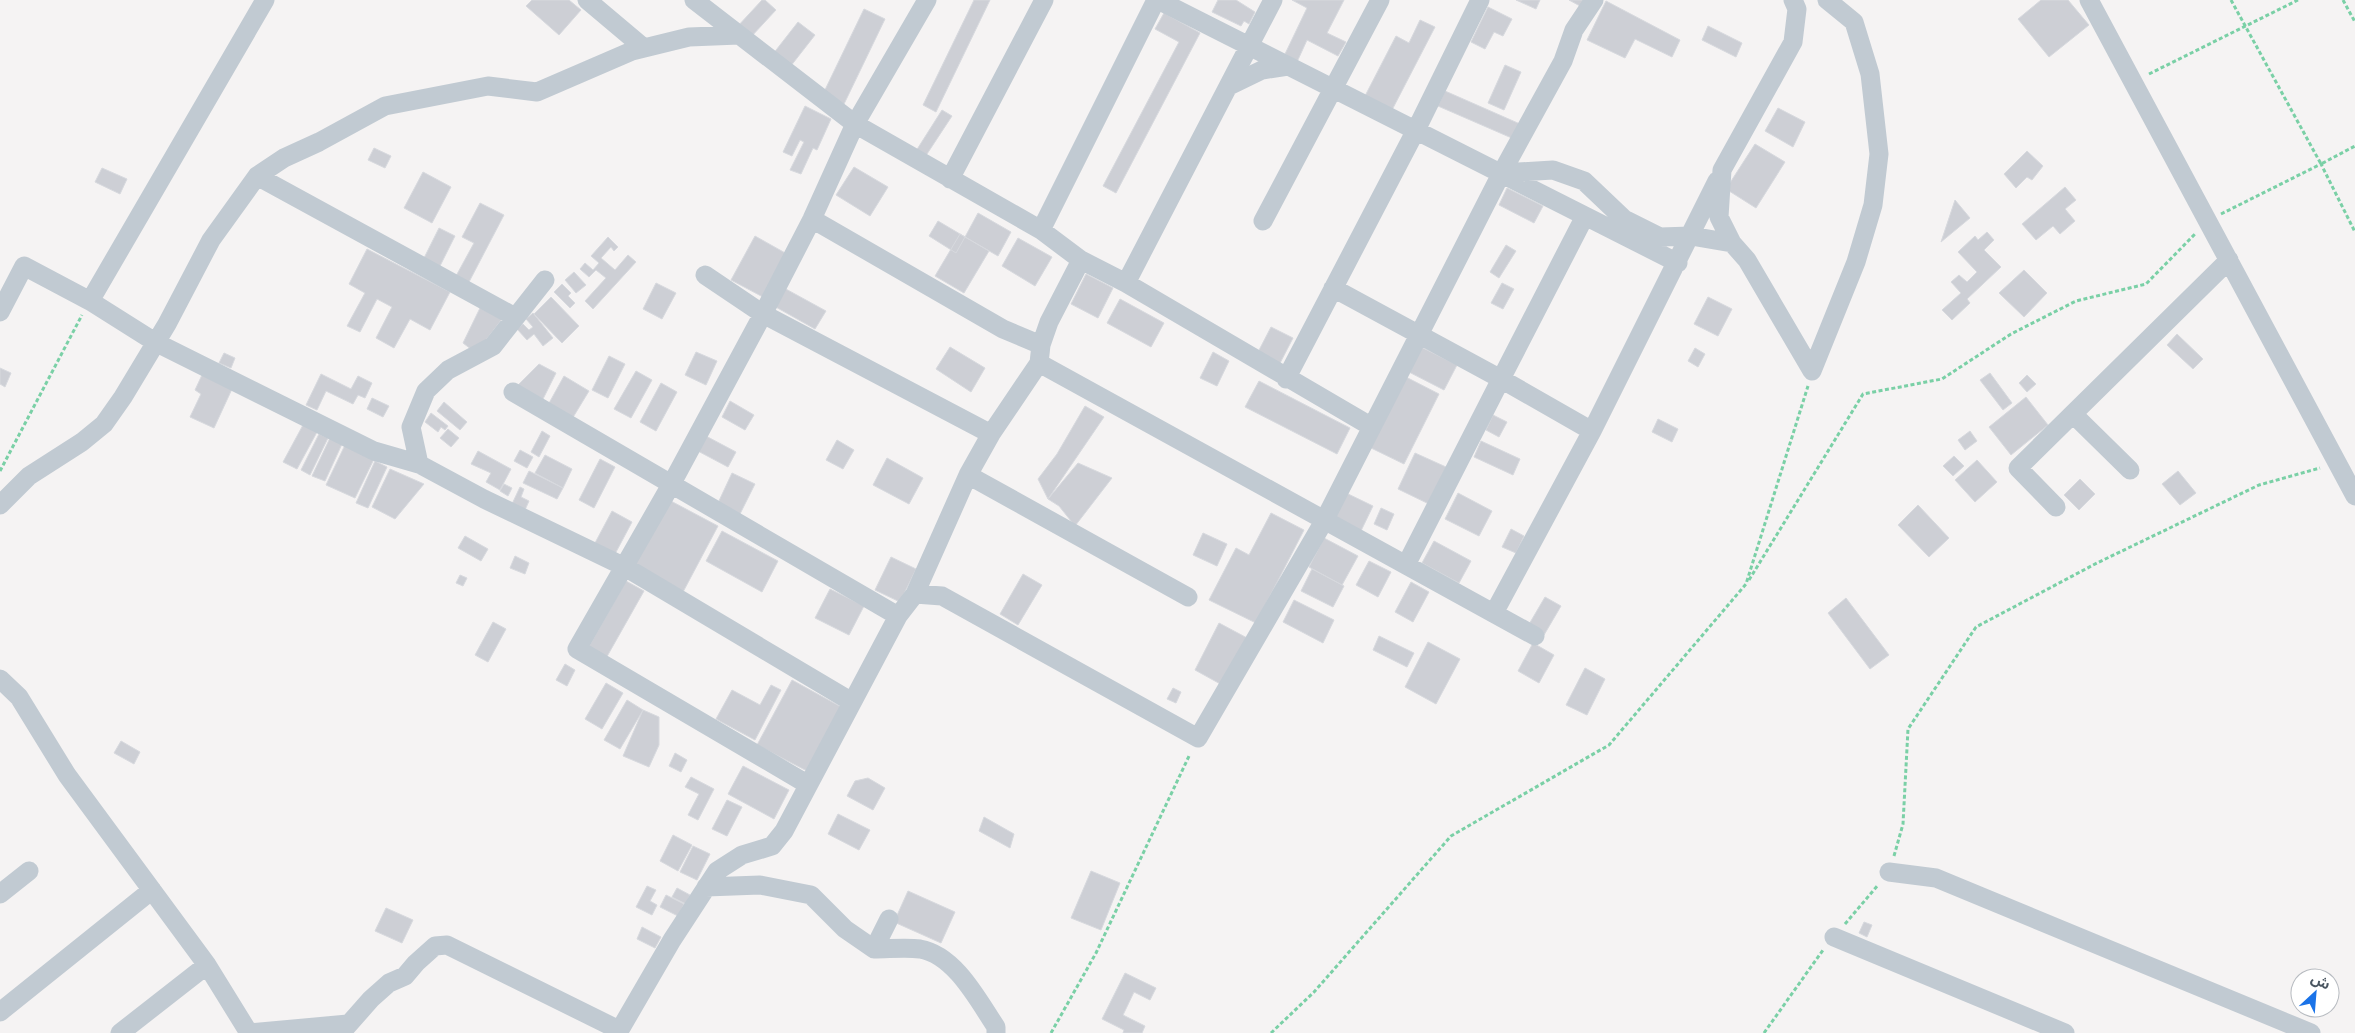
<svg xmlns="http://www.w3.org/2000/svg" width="2355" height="1033" font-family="'Archivo Narrow','Noto Sans Arabic',sans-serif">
  <rect width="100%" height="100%" fill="#f5f3f3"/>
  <!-- building -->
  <path fill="#cdcfd5" stroke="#d7d9de" d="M532 0H569L581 10 559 35 526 6Z
    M762 0H765L776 10 750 38 737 27Z
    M974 0H990L936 112 923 105Z
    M1218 0H1236L1255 12 1249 24 1244 21 1241 26 1212 12Z
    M1292 0H1344L1327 33 1346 42 1338 56 1307 40 1297 62 1285 54 1307 8Z
    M1516 0H1540L1536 9Z
    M1569 0H1584L1580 6Z
    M2041 0H2068L2089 25 2049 57 2018 19Z
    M1606 1 1680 40 1672 57 1635 39 1625 58 1587 40Z
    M1488 7 1512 19 1503 36 1494 32 1485 49 1471 42Z
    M864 9 885 19 844 104 823 94Z
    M1164 13 1200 33 1116 193 1103 186 1179 42 1155 29Z
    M1420 20 1435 27 1392 110 1365 96 1396 36 1409 43Z
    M798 22 815 35 790 67 773 54Z
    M1708 26 1742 43 1736 57 1702 40Z
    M1505 65 1521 72 1504 110 1488 103Z
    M1445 91 1520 124 1514 139 1438 106Z
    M805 106 831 119 817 150 813 148 801 174 790 170 804 142 800 140 792 156 783 152Z
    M1778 108 1805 122 1793 147 1765 131Z
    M942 110 952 116 925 157 916 151Z
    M1755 144 1785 162 1756 208 1726 189Z
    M374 148 391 156 385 168 368 160Z
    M2027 151 2043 166 2032 180 2027 177 2016 188 2004 174Z
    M854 167 888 187 870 216 836 195Z
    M102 168 127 179 120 194 95 182Z
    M423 172 451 187 432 223 404 208Z
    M2065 187 2076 200 2065 209 2075 221 2060 234 2053 226 2036 240 2022 224Z
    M1507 188 1543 206 1534 223 1499 205Z
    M1955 200 1970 218 1941 242Z
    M480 203 504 215 469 282 456 276 474 243 462 237Z
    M978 213 1011 232 998 256 965 237Z
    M938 221 965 237 956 253 929 236Z
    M439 228 455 236 439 268 423 260Z
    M1987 232 1994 240 1984 250 2001 267 1967 299 1970 303 1952 320 1942 310 1961 293 1951 282 1959 275 1967 282 1977 272 1958 252 1975 236 1978 240Z
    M960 234 989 251 964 293 935 276Z
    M755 236 787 254 763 297 731 280Z
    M608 237 618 247 614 251 611 247 601 258 615 270 628 255 636 262 593 309 585 301 606 278 596 270 589 277 580 269 585 263 593 270 599 263 591 256Z
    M1018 238 1052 257 1035 286 1002 266Z
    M1506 245 1516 251 1499 278 1490 272Z
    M367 249 450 292 430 330 410 319 394 348 376 338 392 307 377 299 360 332 347 326 365 293 349 284Z
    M2024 270 2047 293 2024 317 1999 293Z
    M574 272 586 285 576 293 565 280Z
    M1086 274 1113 288 1098 318 1071 304Z
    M656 283 676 293 662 319 643 309Z
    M1502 283 1514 289 1503 309 1491 303Z
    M562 284 571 293 568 296 575 303 570 308 554 292Z
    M784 288 826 311 815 329 774 306Z
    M551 297 579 326 562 343 534 314Z
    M1708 297 1732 309 1718 336 1694 324Z
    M1120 299 1164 323 1151 347 1107 323Z
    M480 308 502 319 476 353 463 343Z
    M533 313 553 338 543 346 534 334 527 340 517 329 523 324 529 330 533 327 526 319Z
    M1271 327 1293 338 1278 367 1256 356Z
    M2177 334 2203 359 2193 369 2167 345Z
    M1419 346 1457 365 1444 390 1407 371Z
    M950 347 985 368 971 392 936 369Z
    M1695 348 1705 354 1698 367 1688 361Z
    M696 352 717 361 706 385 685 375Z
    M1213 352 1229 361 1217 386 1200 378Z
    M224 353 235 358 231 368 219 363Z
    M609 356 625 364 608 398 592 390Z
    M539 364 556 373 543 399 517 386Z
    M0 368 11 373 5 387 0 384Z
    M636 371 652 380 631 418 614 409Z
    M1990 373 2012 403 2003 410 1980 380Z
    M321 374 351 389 358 376 372 383 365 398 358 395 353 404 326 391 317 410 306 405Z
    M202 375 232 389 214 428 190 417 201 394 195 390Z
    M1402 375 1439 394 1404 464 1367 446Z
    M2027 375 2036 384 2027 392 2019 383Z
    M564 376 589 391 572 419 548 405Z
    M1259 381 1350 428 1337 454 1245 407Z
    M661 383 677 392 656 431 640 422Z
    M2026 397 2048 425 2011 455 1989 427Z
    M372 398 389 406 383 417 367 409Z
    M730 401 754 415 745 430 722 417Z
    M444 402 467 422 460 430 437 411Z
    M1085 406 1104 417 1048 499 1038 479 1057 454Z
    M431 413 448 426 445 430 441 427 438 432 425 422Z
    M1493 415 1507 422 1499 437 1486 430Z
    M1658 419 1678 429 1672 442 1652 432Z
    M303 425 317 432 297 469 283 462Z
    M448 429 459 438 451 447 440 438Z
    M542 431 550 436 539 457 531 452Z
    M1970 431 1977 441 1965 450 1958 440Z
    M319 434 328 438 310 475 301 470Z
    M704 435 736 452 728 467 696 450Z
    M330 438 342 444 325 481 312 476Z
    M837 440 854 450 843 469 826 460Z
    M1481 441 1520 459 1513 475 1474 457Z
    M345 445 374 459 355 498 326 485Z
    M520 450 533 457 527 468 514 461Z
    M478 451 511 469 500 490 486 482 491 473 471 464Z
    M1415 453 1446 467 1429 504 1398 489Z
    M545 455 572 469 563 488 535 473Z
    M1954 456 1964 466 1953 476 1943 466Z
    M887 458 923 478 909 504 873 485Z
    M600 459 615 467 594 508 579 500Z
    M1977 460 1997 482 1975 502 1955 480Z
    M375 461 387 467 368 508 356 503Z
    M1078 463 1112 478 1075 526 1059 506 1048 499Z
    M390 469 424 484 395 519 372 507Z
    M529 471 563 488 557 499 523 483Z
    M2178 471 2196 493 2180 505 2162 484Z
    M732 473 755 484 740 514 718 503Z
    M2080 479 2095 494 2079 510 2064 495Z
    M504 484 512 488 508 496 500 491Z
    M520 487 524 489 521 497 529 501 525 510 512 504Z
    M1344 492 1373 506 1359 535 1331 521Z
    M1458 493 1492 511 1479 536 1445 519Z
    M669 500 718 526 683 592 634 566Z
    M1918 505 1949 538 1929 557 1898 525Z
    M1381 508 1394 514 1387 530 1374 524Z
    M612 511 632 522 615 554 595 543Z
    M1271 513 1304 530 1256 623 1209 600 1236 548 1249 555Z
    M1511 529 1524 536 1516 553 1502 547Z
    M722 531 778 561 762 592 706 561Z
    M1203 533 1227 544 1217 566 1193 555Z
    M465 536 488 549 481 561 458 548Z
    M1324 538 1358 556 1342 585 1309 567Z
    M1434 541 1471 561 1459 583 1422 563Z
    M515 556 529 563 525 574 510 568Z
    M891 557 916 569 900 602 875 590Z
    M1369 561 1391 572 1378 597 1356 585Z
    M1312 569 1344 586 1333 607 1301 591Z
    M1023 574 1042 585 1018 625 1000 614Z
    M460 575 467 578 463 586 456 583Z
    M626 581 644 591 605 660 587 650Z
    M1411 582 1429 592 1413 622 1395 612Z
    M830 589 864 606 849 635 815 618Z
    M1545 597 1561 606 1544 635 1528 626Z
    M1846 598 1889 655 1870 669 1828 613Z
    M1294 600 1334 620 1323 643 1283 622Z
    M493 622 506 629 488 662 475 655Z
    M1219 623 1249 639 1224 686 1195 670Z
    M1379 636 1414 653 1407 667 1373 650Z
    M1428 642 1460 659 1436 704 1405 687Z
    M1533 643 1554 655 1539 683 1518 671Z
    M565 664 575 670 567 686 556 680Z
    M1585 668 1605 679 1587 715 1566 705Z
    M792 680 843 708 809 772 757 745Z
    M606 683 623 693 602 729 585 719Z
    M771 685 781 690 755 740 716 719 732 690 760 705Z
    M1173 688 1181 692 1176 703 1167 699Z
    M627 700 643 710 620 749 604 740Z
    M643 710 659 717V745L649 767 623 756Z
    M121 741 140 752 134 764 114 753Z
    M675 753 687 760 681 772 669 766Z
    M743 766 789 790 774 819 728 794Z
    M691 777 714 789 698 820 688 815 699 794 685 787Z
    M868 778 885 788 873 810 847 796 855 781Z
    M727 800 742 807 727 836 712 829Z
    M838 814 870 830 859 850 828 834Z
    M984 817 1014 834 1010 848 979 831Z
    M673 835 692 845 678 871 660 861Z
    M693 846 710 854 697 880 680 872Z
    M1091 871 1120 883 1101 930 1071 918Z
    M647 886 656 890 650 901 657 905 652 915 636 907Z
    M677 888 690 895 686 904 672 897Z
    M908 891 955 912 941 943 894 922Z
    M666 895 684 904 678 916 660 907Z
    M386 908 413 920 402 943 375 931Z
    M1864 922 1872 925 1867 937 1859 933Z
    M642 927 661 937 655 948 637 939Z
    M1125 973 1156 988 1150 1000 1134 992 1123 1015 1145 1026 1142 1033H1123L1124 1030 1102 1019Z"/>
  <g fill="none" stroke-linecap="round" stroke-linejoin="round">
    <!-- path -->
    <path stroke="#7ad0a6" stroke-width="3" stroke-dasharray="4 2.5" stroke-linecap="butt" d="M2231 0 2321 164 2355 146
      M2343 0 2355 22
      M2149 74 2298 0
      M2221 214 2321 164 2355 232
      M0 471 82 315
      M1749 580 1863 394 1942 379 2011 334 2076 301 2146 284 2195 234
      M1894 856 1903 824 1908 729 1976 627 2097 563 2259 485 2320 468
      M1845 924 1878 885
      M1051 1033 1096 953 1190 754
      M1271 1033 1314 992 1451 836 1609 745 1746 584 1808 386
      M1764 1033 1823 950"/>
    <!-- minor -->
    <path stroke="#c1cad2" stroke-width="19" d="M587 0 644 48
      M694 0 855 124 1041 230 1081 260 1126 283 1372 427
      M1158 0 1678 263
      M1793 0 1797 9 1793 42 1722 170 1719 217 1732 243 1747 260 1812 371 1856 262 1873 205 1879 154 1870 74 1854 22 1827 0
      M2089 0 2355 496
      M1229 86 1262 70 1288 66
      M1502 173 1553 170 1584 181 1624 219 1660 237 1691 236 1732 243
      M257 176 515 317
      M950 179 1044 0
      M1585 216 1501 379 1592 431
      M812 219 1003 329 1041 345
      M1263 221 1380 0
      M1041 230 1156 0
      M705 275 763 314 991 434
      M1126 283 1273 0
      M1333 288 1501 379 1406 565
      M90 301 265 0
      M0 312 24 266 90 301 155 342 374 451 419 464 484 499 625 567 852 702
      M1039 363 1535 636
      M1286 379 1416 130 1480 0
      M513 392 898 616
      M2073 414 2130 470
      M419 464 411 427 426 391 448 370 493 346 545 280
      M968 475 1188 597
      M0 505 29 476 82 442 104 424 123 397 167 324 211 240 257 176 284 158 319 142 385 106 488 86 537 92 632 51 689 37 739 35
      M2056 507 2018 468 2229 260
      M915 594 942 596 1198 738 1324 521 1501 174 1563 61 1574 30 1594 0
      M1494 613 1592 431 1717 181
      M0 679 19 697 67 775 207 965 249 1033
      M807 784 577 649 672 483 763 314 812 219 855 124 927 0
      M1889 872 1936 878 2311 1033
      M706 887 760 885 811 895 845 929 874 949 889 919
      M0 894 29 871
      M1834 937 2065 1033
      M874 949C889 949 906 947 920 949 955 955 978 1000 996 1027V1033
      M0 1012 152 890
      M120 1033 207 965
      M249 1033 348 1024
      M341 1033 371 999 389 983 405 976 416 963 435 946 447 945 619 1030
      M618 1033 672 940 717 871 742 855 772 846 784 831 898 616 915 594 968 475 991 434 1039 363 1041 345 1049 322 1081 260"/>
  </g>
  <!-- north arrow -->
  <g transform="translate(2315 993) rotate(26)"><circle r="24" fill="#ffffff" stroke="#b7bbc0"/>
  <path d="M0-4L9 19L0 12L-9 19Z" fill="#1a73e8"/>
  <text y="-8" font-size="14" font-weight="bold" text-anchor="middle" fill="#4a5661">ش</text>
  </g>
</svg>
